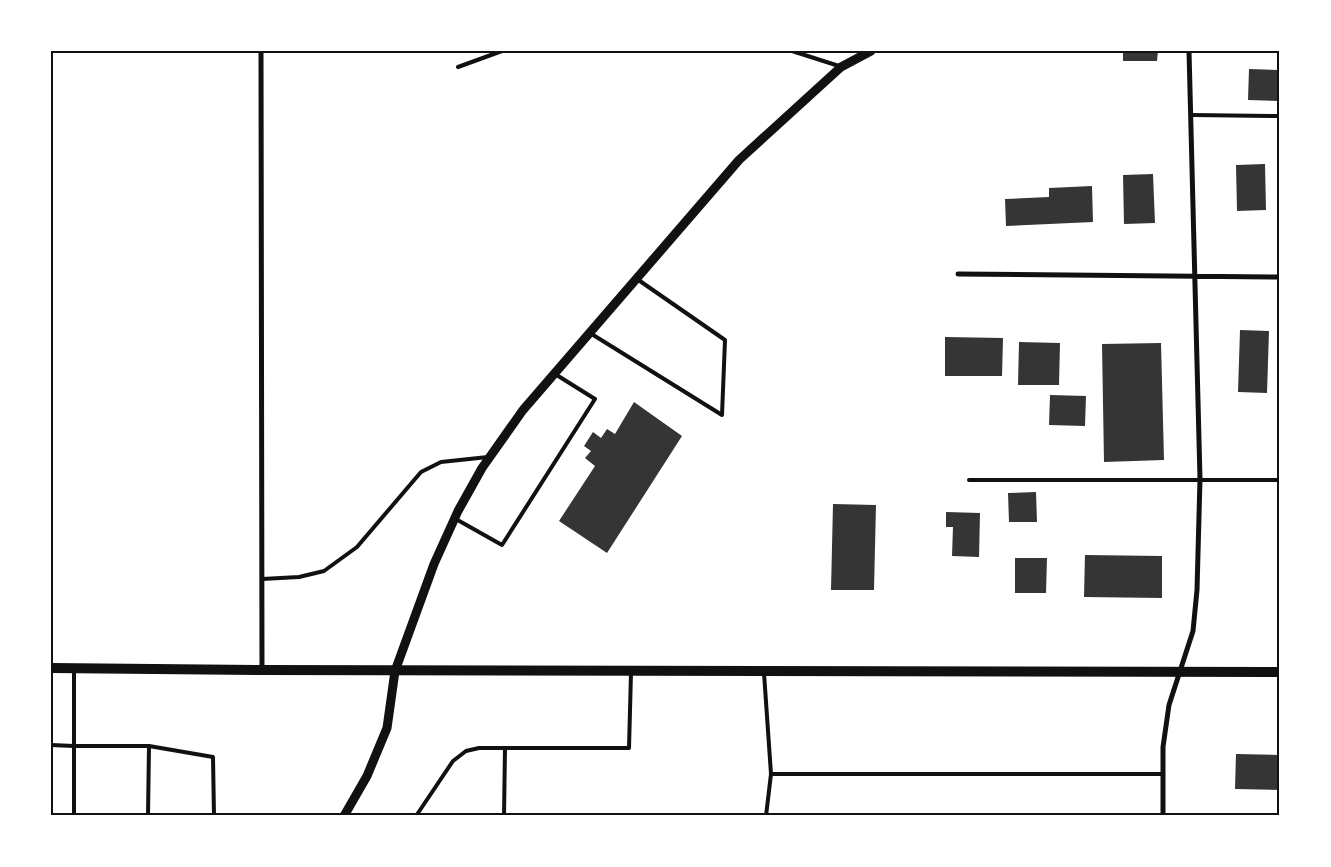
<svg xmlns="http://www.w3.org/2000/svg" width="1331" height="867" font-family="'Exo 2',sans-serif">
  <rect width="100%" height="100%" fill="#fff"/>
  <!-- building -->
  <path fill="#353535" d="M1123 51H1158L1157 61H1123Z
    M1249 69 1278 70V101L1248 100Z
    M1265 164 1266 210 1237 211 1236 165Z
    M1153 174 1155 223 1124 224 1123 175Z
    M1092 186 1093 222 1006 226 1005 199 1049 197V188Z
    M1240 330 1269 331 1267 393 1238 392Z
    M945 337 1003 338 1002 376H945Z
    M1019 342 1060 343 1059 385H1018Z
    M1161 343 1164 460 1104 462 1102 344Z
    M1050 395 1086 396 1085 426 1049 425Z
    M634 402 682 436 607 553 559 521 595 466 585 458 591 451 584 446 593 432 601 438 607 429 615 434Z
    M1036 492 1037 522H1009L1008 493Z
    M833 504 876 505 874 590H831Z
    M946 512 980 513 979 557 952 556 953 527H946Z
    M1085 555 1162 556V598L1084 597Z
    M1015 558H1047L1046 593H1015Z
    M1236 754 1280 755V790L1235 789Z"/>
  <g fill="none" stroke-linecap="round" stroke-linejoin="round">
    <!-- service -->
    <path stroke="#111" stroke-width="4" d="M792 51 839 66
      M458 67 502 51
      M1191 115 1280 116
      M590 333 722 415 725 340 637 279
      M969 480H1280
      M454 518 502 545 595 399 555 374
      M262 579 299 577 324 571 357 547 421 472 441 462 488 457
      M74 668V816
      M764 673 771 774H1163
      M51 745 74 746H149L213 757 214 816
      M148 816 149 746
      M416 816 453 761 466 751 479 748H629L631 673
      M504 816 505 748
      M766 816 771 774"/>
    <!-- minor -->
    <path stroke="#111" stroke-width="5" d="M261 51 262 670
      M958 274 1280 277
      M1163 816V747L1169 705 1193 631 1197 590 1200 479 1189 51"/>
    <!-- tertiary -->
    <path stroke="#111" stroke-width="9" d="M344 816 367 776 387 728 395 671 434 564 458 511 482 468 523 410 739 160 841 67 871 51"/>
    <!-- secondary -->
    <path stroke="#111" stroke-width="10" d="M51 668 262 670 1280 672"/>
  </g>
  <!-- border -->
  <rect width="1331" height="867" fill="none" stroke="#ffffff" stroke-width="105"/>
  <rect x="52" y="52" width="1226" height="762" fill="none" stroke="#111" stroke-width="2"/>
</svg>
